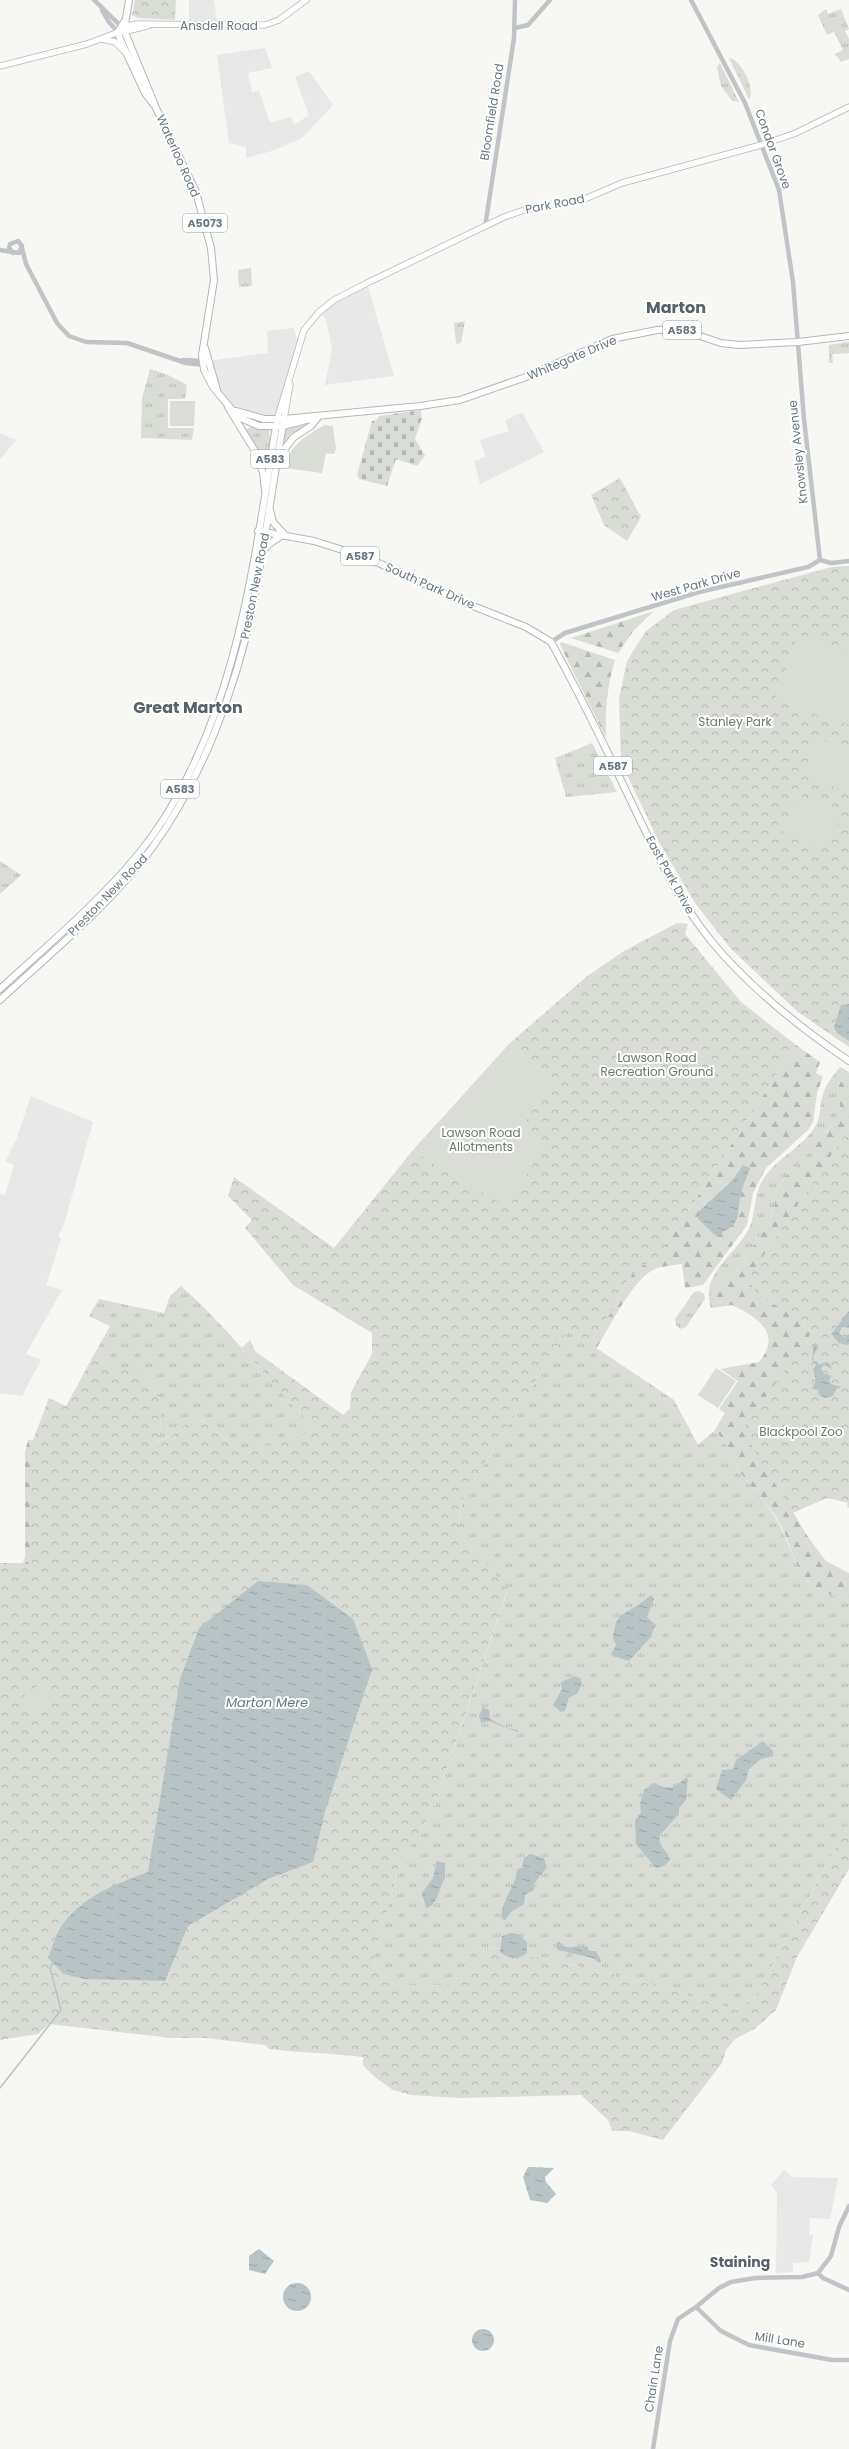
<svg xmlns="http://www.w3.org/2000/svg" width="849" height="2449" font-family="Poppins,sans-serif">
  <defs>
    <pattern id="grass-tufts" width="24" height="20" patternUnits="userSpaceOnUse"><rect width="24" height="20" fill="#d9ddd5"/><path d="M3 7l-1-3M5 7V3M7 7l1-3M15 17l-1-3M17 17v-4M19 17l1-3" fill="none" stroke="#b4b8b2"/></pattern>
    <pattern id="forest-firs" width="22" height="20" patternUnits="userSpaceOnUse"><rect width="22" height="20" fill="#d9ddd5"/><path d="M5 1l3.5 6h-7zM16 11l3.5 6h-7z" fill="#b4b8b2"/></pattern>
    <pattern id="cemetery-stones" width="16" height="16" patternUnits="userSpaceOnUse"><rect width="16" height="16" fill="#d9ddd5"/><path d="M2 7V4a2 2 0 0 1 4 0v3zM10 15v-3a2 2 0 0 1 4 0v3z" fill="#b4b8b2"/></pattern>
    <pattern id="park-crowns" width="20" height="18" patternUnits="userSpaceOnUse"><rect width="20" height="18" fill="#d9ddd5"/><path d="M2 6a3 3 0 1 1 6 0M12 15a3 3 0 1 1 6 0" fill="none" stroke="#b4b8b2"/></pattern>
    <pattern id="water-ripples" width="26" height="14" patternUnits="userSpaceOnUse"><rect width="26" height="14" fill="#b8c3c6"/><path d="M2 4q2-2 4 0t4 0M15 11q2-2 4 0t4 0" fill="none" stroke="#99a3a6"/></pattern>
  </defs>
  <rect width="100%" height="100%" fill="#f7f7f4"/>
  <!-- built -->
  <path fill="#e7e8e7" d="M189 0H214L217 21H189Z
    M265 48 272 68 248 73 252 92 259 91 270 123 291 117 294 125 309 115 295 77 309 71 333 105 302 138 272 151 246 158V147L229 143 217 55Z
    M367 283 394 376 325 385 332 349 326 319 320 312Z
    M293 328 299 343 277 420 243 411 228 403 218 391 208 361 268 353 267 331Z
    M522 412 544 452 480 484 474 461 486 457 480 440 509 431 505 421Z
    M0 433 16 440 0 460Z
    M31 1096 93 1122 64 1224 58 1236 61 1238 46 1285 62 1290 26 1354 41 1360 22 1396 0 1393V1194L5 1195 14 1165 5 1161 16 1140Z
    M784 2170 792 2177 838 2178 830 2219 810 2218 809 2235H813L809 2262 793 2263V2272L776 2273 777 2193 771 2185Z"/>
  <!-- grass -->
  <path fill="url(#grass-tufts)" d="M826 9 828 14 841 9 849 29 845 31 849 39V59L841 62 835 54 843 50 834 32 827 35 818 15Z
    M729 58C741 59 756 90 749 99Z
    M720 63 739 102 732 101 721 86 717 67Z
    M251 268 252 286 239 287 238 270Z
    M465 321 461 343 456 344 454 323Z
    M849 342V353L832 354 833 363H829V345Z
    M150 369 168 375 187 385 185 399H168V428H194L192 440 141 438 142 398Z
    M309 420 311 426 300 432 277 458 283 426Z
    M251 426 270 428 269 435 271 437 264 473 255 444 246 430Z
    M592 743 617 792 566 797 555 758Z
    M0 861 21 875 0 894Z
    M840 1067 849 1072C828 1090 846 1098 839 1117 835 1125 827 1129 822 1135 815 1144 814 1150 811 1160L805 1164 791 1169 773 1196 775 1204 770 1221 736 1272 723 1280 709 1298C706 1273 733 1254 746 1234 756 1219 753 1201 760 1185 772 1160 800 1150 815 1127 821 1118 819 1109 822 1098 825 1085 832 1077 840 1067Z
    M181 1286C231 1330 270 1385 319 1430L243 1454 201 1419 189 1421 173 1435 155 1442C167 1422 159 1400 150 1381L91 1360 110 1326 89 1316 99 1299 164 1313 170 1296Z
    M699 1291 704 1294 705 1299 686 1327 680 1329 676 1325 675 1319 694 1292Z
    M568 1329 674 1400 698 1445 714 1431C726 1439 730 1455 738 1468 747 1484 761 1496 771 1511 799 1550 790 1593 849 1598V1823L757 1994 737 2010 618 1975 489 1947 449 1985 396 1986 381 1974 372 1962 401 1861 433 1810 508 1589 457 1532 463 1498Z"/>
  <!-- forest -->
  <path fill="url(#forest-firs)" d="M654 611 634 630 618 653 571 638Z
    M561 642 615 660C607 686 605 711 606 738L560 645Z
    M796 1045 820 1062 816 1073 823 1077 817 1093 813 1122 808 1130 766 1168 753 1193 747 1225 703 1285 685 1288 682 1264C674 1265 665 1266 657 1268 633 1277 610 1327 596 1349L588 1343C596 1333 605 1322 612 1311 625 1287 627 1269 656 1260Z
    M849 1072V1129L763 1257 759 1295 805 1323 803 1327 826 1340 777 1486 810 1540 826 1561 849 1573V1598C788 1592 800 1549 772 1511 761 1496 747 1484 738 1468 730 1455 726 1439 714 1431L725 1413 719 1409 738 1381 720 1369 759 1362C783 1333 757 1317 732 1305L711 1308 709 1298 723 1280 736 1272 770 1221 775 1204 773 1196 791 1169 805 1164 811 1160C813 1154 812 1147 815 1142 822 1133 834 1128 838 1117 846 1098 828 1090 849 1072Z
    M28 1440H33L32 1566 0 1568V1563H23L25 1557V1452Z"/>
  <!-- cemetery -->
  <path fill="url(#cemetery-stones)" d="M421 410 422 418 415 439 425 455 417 466 396 459 387 486 359 479 357 475 372 421 377 420 379 416Z"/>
  <!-- park -->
  <path fill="url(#park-crowns)" d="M135 0H176L175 20 138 18 132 15Z
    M620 478 641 517 627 541 604 525 591 495Z
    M849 566V1047L798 1012 731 949 695 903 659 842 621 762 619 699 627 661 646 631 674 610 831 567Z
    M677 923 688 924 685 934 741 1002 796 1045 656 1260C627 1269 625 1287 612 1311 605 1322 596 1333 588 1343L568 1329 463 1498 457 1532 508 1588 433 1810 401 1861 372 1962 381 1974 396 1986 449 1985 489 1947 618 1975 737 2010 757 1994 849 1823V1869L797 1957 776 2010 756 2028 735 2039 726 2050 722 2063 663 2140 629 2131H612L608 2120 581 2095 459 2098 411 2095 393 2090 376 2078 363 2065V2057C332 2053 301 2053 269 2049L265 2045 206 2038H172L49 2024 38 2034 0 2040V1564H30V1448L49 1398 66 1406 91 1360 148 1377C160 1399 166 1419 156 1442L173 1435 189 1421 201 1419 243 1454 318 1430 291 1404 242 1348 250 1340 255 1351 343 1415 350 1408 351 1392 372 1354V1333L293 1285 245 1228 252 1220 228 1196 234 1177 334 1248 413 1150 442 1169 510 1207 523 1124 553 1081 510 1043 586 977 624 951Z
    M849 1129V1508L847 1507 848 1503 827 1498 793 1513 742 1430 812 1332 803 1327 805 1323 759 1295 747 1280Z"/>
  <!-- garden -->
  <path fill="#d9ddd5" d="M170 401H195L194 426H170Z
    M325 425 333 426 336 449 334 454 326 453 322 473 285 468C289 445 306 436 325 425Z
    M798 635 849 652V725L775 701Z
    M816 738 849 749V792L803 776Z
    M796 795 842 810 829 848 783 832Z
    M510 1043 553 1081 523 1124 545 1142 509 1208 442 1169 413 1150Z
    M716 1368 736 1381 718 1408 698 1395Z
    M42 1682 54 1702 35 1713 24 1695Z"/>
  <!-- water -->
  <path fill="url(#water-ripples)" d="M849 1004V1041L837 1033 834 1027 841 1005Z
    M743 1165 750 1168C747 1177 742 1187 740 1198 736 1222 741 1223 716 1236L698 1219V1212L732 1181Z
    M849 1311V1328L842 1327 839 1334 845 1337 849 1334V1344L847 1345 839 1343 831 1334Z
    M814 1343 818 1348 813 1356 814 1361 819 1365 826 1362 829 1363 832 1369 824 1365 821 1368 823 1373 831 1376 829 1381 831 1384 842 1387 836 1389 833 1396 825 1398 819 1395 818 1390 812 1389 816 1380 813 1370 816 1365 812 1359Z
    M258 1581 307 1585 353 1619 372 1669 325 1812 313 1862 268 1879 188 1926 165 1981 85 1979 64 1974 48 1958C52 1948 55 1936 61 1927 81 1897 115 1884 148 1872L180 1679 199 1628Z
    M651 1595 654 1599 647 1617 655 1625 651 1637 629 1661 611 1655 616 1645 613 1638C616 1614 620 1616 638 1605 643 1602 647 1598 651 1595Z
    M575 1676 580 1678 582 1683 577 1694 569 1697 565 1711 561 1712 553 1705 562 1689 561 1682Z
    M483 1707 489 1710 490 1719 508 1728 518 1730V1732L489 1721 481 1723 479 1716Z
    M763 1741 773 1751V1756L761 1759 749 1769 746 1780 731 1800 716 1789 722 1770 733 1769 736 1760Z
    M685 1778H688L686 1800 679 1808V1814L660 1835C657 1846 668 1850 670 1860L664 1866 656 1868 636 1844 635 1820 641 1813 640 1804 644 1790 655 1783C667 1791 675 1788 685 1778Z
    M530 1854 544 1858 547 1867 534 1884V1890L525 1895 524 1904 511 1912 505 1920 502 1919C499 1902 517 1886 517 1869L522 1868 524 1858Z
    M437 1861 445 1863V1878C440 1885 437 1907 426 1908L422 1893 433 1878Z
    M511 1933 519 1934 527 1942V1953C519 1960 508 1959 500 1952L502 1936Z
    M558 1941 566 1947 587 1946 589 1951H596L601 1960 600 1963 592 1958 558 1950 556 1946Z
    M528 2167 554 2168 545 2177 546 2182 556 2194 547 2203 530 2200 523 2177Z
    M259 2249 274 2261 265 2274 249 2270V2256Z
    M283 2297a14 14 0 1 1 28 0a14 14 0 1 1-28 0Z
    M472 2340a11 11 0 1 1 22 0a11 11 0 1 1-22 0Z"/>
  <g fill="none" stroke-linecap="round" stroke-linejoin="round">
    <!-- stream -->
    <path stroke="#b8c3c6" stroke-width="1.5" d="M0 2088 61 2010 50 1968 53 1963"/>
    <!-- secondary casing -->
    <g stroke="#b3b8bb" stroke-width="7">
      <path id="secondary" d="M124 30 127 31 147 26
        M102 39 115 42 125 52
        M0 66 87 44 124 30 127 26 136 24 265 25 279 20 306 0
        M284 419 290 384
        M277 420 304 330 319 312 334 300 367 283 504 217 530 208 587 198 622 183 761 145 796 133 849 107"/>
    </g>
    <!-- primary casing -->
    <g stroke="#b4b8bb" stroke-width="8">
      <path id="primary" d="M228 407 255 451 263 473 265 491
        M284 419 420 406 460 400 526 377 612 339 657 330 679 329 721 343 739 345 798 342 849 336
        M283 426 318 417
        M277 458 294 437 311 426 319 416
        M270 510 273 522 284 534
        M258 531 314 541 368 558 463 602 526 627 551 642C578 691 603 742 627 793 652 845 676 898 712 942 751 989 799 1027 849 1061
        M262 552 269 544 284 534"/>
    </g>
    <!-- trunk casing -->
    <g stroke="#b3b7b9" stroke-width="8">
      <path id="trunk" d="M129 0 124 30 156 108 196 192 211 248 214 280 202 355 204 370 213 387 238 417 259 426H279
        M124 22 118 32 120 39 145 93 154 105
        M205 348 217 390
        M0 989C52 941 111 893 153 835 238 714 254 561 277 420
        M0 1000C52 952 110 905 152 848 201 781 237 686 253 605 265 543 273 481 284 419H264L236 411"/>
    </g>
    <!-- tertiary -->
    <path stroke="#c0c4c7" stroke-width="4.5" d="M94 0 123 28
      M691 0 745 103 779 190 793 282 804 419 820 560
      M102 10 109 22 118 32
      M515 28 528 25 550 0
      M485 227 514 38 515 0
      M22 248 26 264 57 323 69 336 86 342 127 343 186 363 205 365
      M0 250 19 253 22 246 18 241 10 244 9 248 13 253
      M183 360 205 361
      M820 560 831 563 849 561
      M551 642 565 633 699 592 808 567 820 560
      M818 2273 823 2278 849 2290
      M696 2307 721 2331 749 2345 832 2360H849
      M653 2449 670 2341 678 2319 696 2307 719 2288 731 2282 755 2278 802 2277 818 2273 831 2256 839 2227 849 2206"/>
    <!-- secondary -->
    <use href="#secondary" stroke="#fff" stroke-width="5.5"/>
    <!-- primary -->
    <use href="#primary" stroke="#fff" stroke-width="6"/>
    <!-- trunk -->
    <use href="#trunk" stroke="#fff" stroke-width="6"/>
  </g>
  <g text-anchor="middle" stroke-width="4" stroke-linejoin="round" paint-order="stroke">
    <!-- shield labels -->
    <g fill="#fff" stroke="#95a0a8" stroke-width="1">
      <rect x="183" y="214" width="44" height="18" rx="3"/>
      <rect x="663" y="321" width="38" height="18" rx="3"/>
      <rect x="251" y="450" width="38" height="18" rx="3"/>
      <rect x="341" y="547" width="38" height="18" rx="3"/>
      <rect x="594" y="757" width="38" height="18" rx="3"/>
      <rect x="161" y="780" width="38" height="18" rx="3"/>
    </g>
    <g font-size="11" font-weight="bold" fill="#687882">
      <text x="205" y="227">A5073</text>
      <text x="682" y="334">A583</text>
      <text x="270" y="463">A583</text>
      <text x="360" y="560">A587</text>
      <text x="613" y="770">A587</text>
      <text x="180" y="793">A583</text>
    </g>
    <!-- street labels -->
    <g font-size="12" fill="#687882" stroke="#fff">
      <text x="219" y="30">Ansdell Road</text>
      <text transform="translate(492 112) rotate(-81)" y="4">Bloomfield Road</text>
      <text transform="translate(773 149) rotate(70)" y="4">Condor Grove</text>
      <text transform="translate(178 156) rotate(66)" y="4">Waterloo Road</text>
      <text transform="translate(555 204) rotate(-11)" y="4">Park Road</text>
      <text transform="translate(572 358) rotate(-23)" y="4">Whitegate Drive</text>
      <text transform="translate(798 452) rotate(-96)" y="4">Knowsley Avenue</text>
      <text transform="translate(696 585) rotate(-16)" y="4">West Park Drive</text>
      <text transform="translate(255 586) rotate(-79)" y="4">Preston New Road</text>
      <text transform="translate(430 586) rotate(24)" y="4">South Park Drive</text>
      <text transform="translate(670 875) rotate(61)" y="4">East Park Drive</text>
      <text transform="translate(108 895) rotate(-46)" y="4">Preston New Road</text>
      <text transform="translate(780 2340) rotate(9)" y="4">Mill Lane</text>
      <text transform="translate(654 2379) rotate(-81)" y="4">Chain Lane</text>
    </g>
    <!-- park labels -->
    <g font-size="12" fill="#6c7a67" stroke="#fff">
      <text x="735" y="726">Stanley Park</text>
      <text x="657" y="1062">Lawson Road<tspan x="657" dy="14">Recreation Ground</tspan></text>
      <text x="481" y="1137">Lawson Road<tspan x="481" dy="14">Allotments</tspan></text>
      <text x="801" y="1436">Blackpool Zoo</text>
    </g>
    <!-- water labels -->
    <g font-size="13" font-style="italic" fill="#64797f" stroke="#fff">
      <text x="267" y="1707">Marton Mere</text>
    </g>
    <!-- quarter labels -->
    <g font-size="14" font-weight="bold" fill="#566168" stroke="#fff">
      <text x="740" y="2267">Staining</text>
    </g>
    <!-- district labels -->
    <g font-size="16" font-weight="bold" fill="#566168" stroke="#fff">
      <text x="676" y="313">Marton</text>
      <text x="188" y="713">Great Marton</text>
    </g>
  </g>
</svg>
